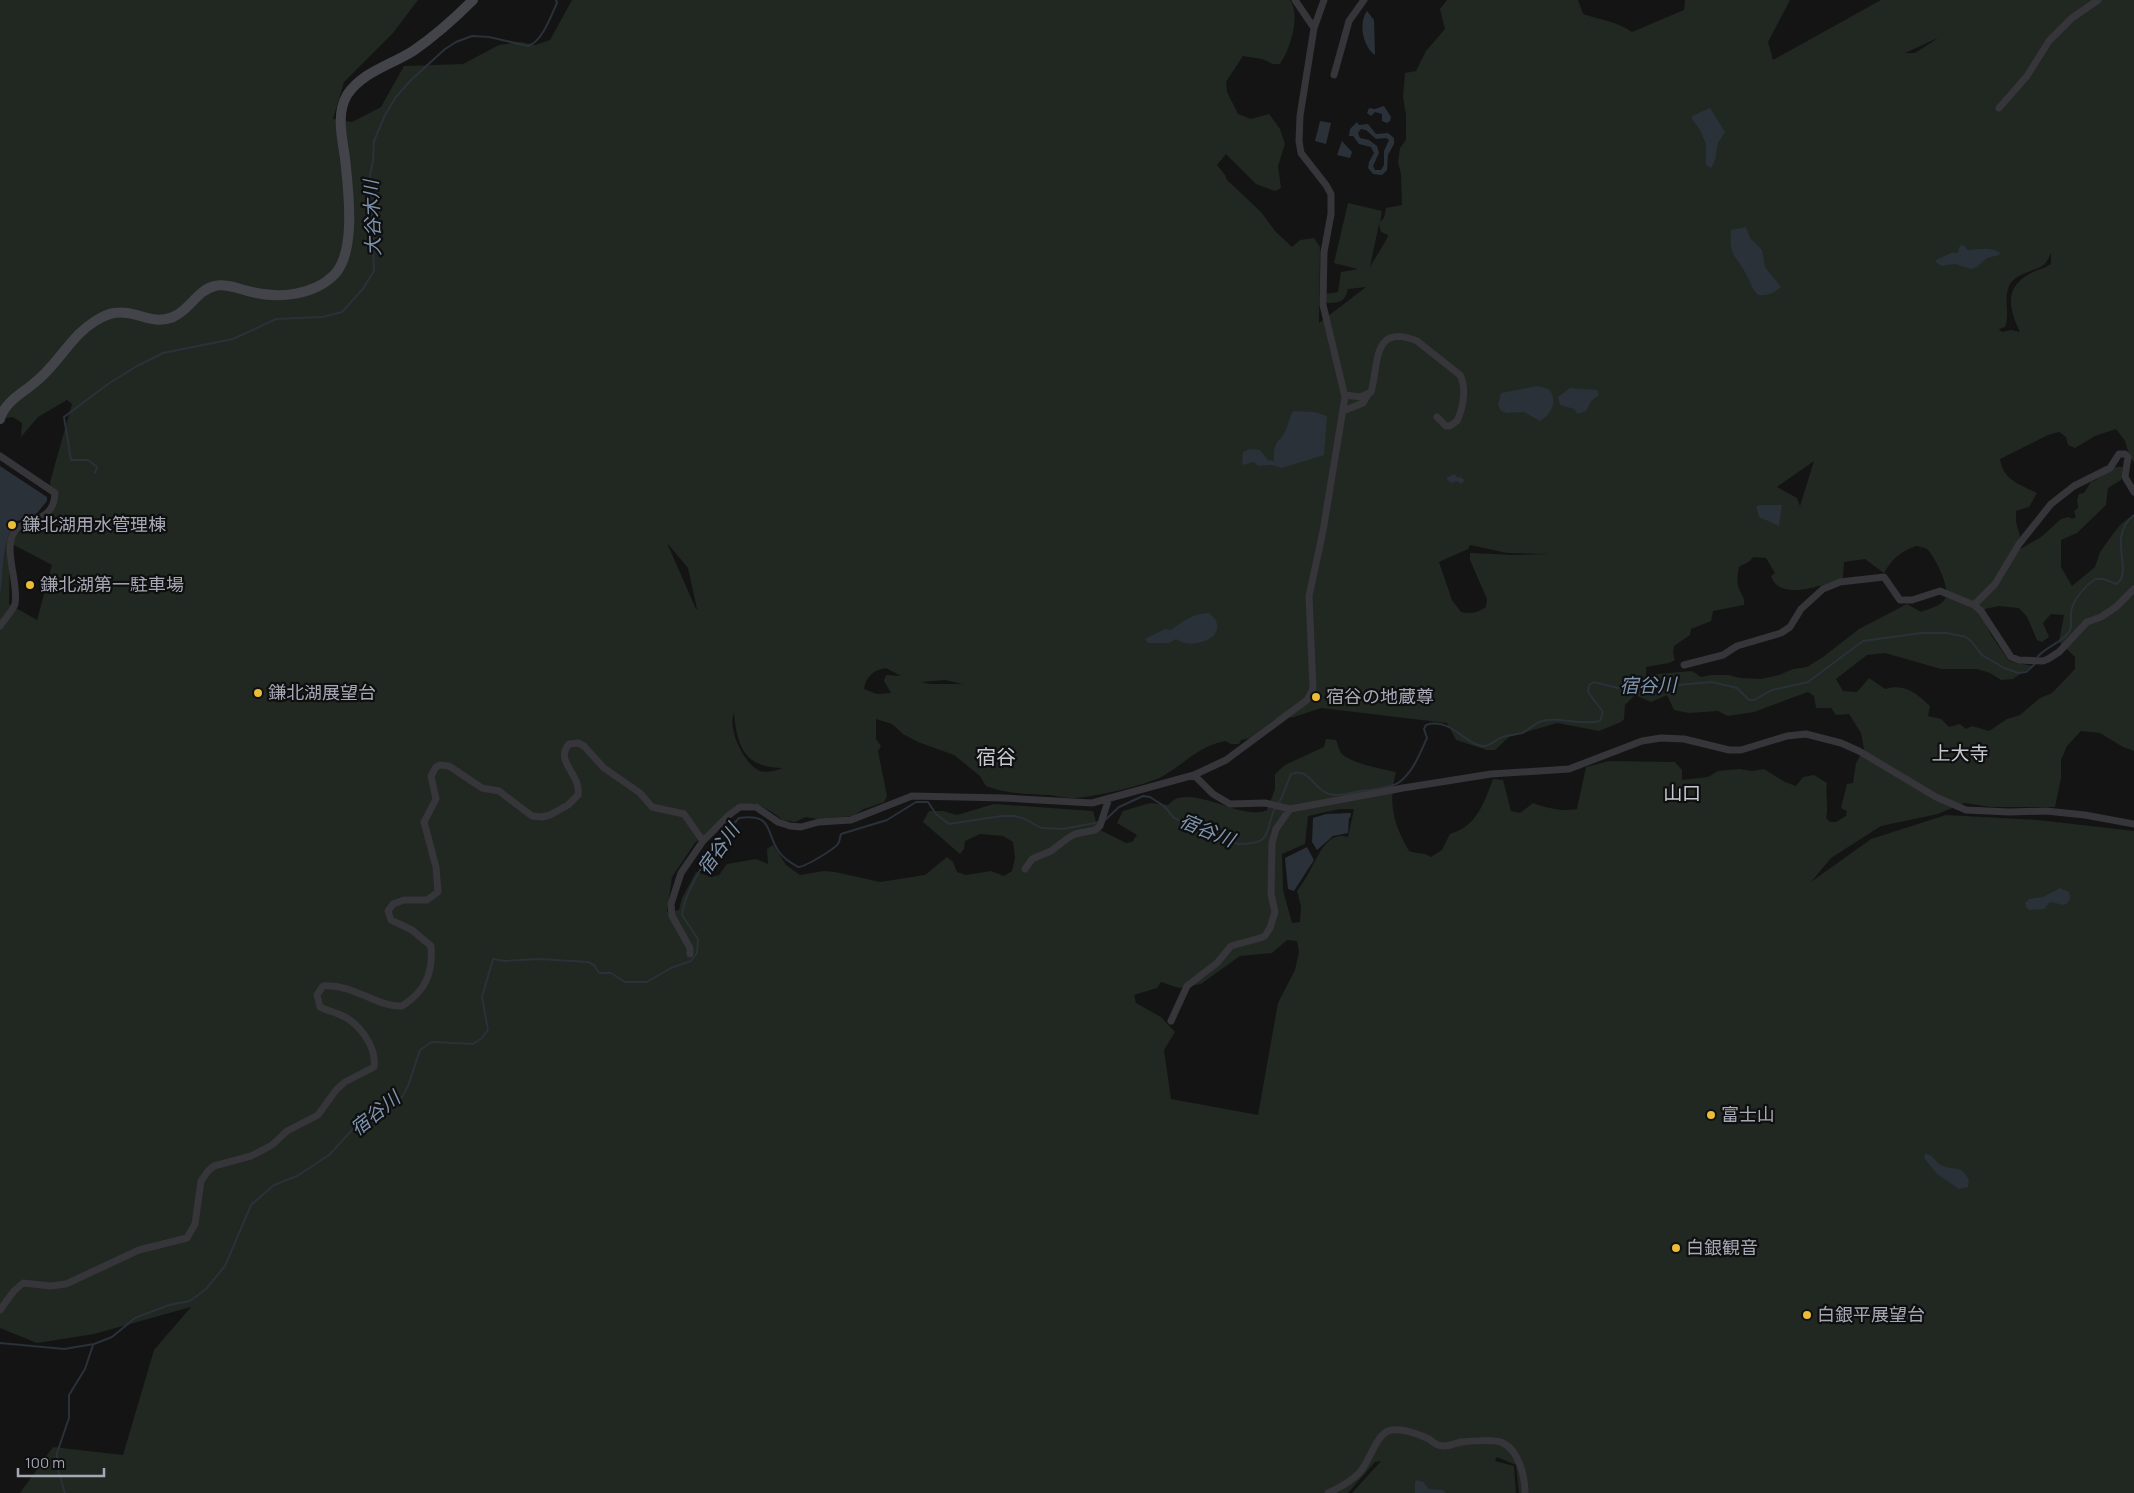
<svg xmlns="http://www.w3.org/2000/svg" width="2134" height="1493" font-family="Manrope,'Noto Sans JP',sans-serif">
  <rect width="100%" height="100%" fill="#141415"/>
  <!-- green -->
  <path fill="#202821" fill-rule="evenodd" d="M0 0H418L393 33 344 82 333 119 352 122 381 107 404 66 463 64 499 45 521 42 535 45 550 40 572 0H1290C1301 15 1290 50 1280 64H1273L1262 59 1243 56 1226 82 1227 92 1238 114 1251 119 1269 114 1280 129 1285 144 1278 166 1281 188 1275 191 1256 184 1226 154 1217 165 1225 175 1227 180 1261 212 1275 231 1292 247 1300 240 1314 238 1320 247 1319 323 1366 287 1348 289C1345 302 1340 303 1327 303L1325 294 1338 292 1341 272 1358 269 1334 263 1348 203 1382 211 1380 222 1384 218 1386 208 1402 205 1401 174 1398 162 1400 148 1406 140V115L1403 97 1405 73 1416 71 1426 51 1445 29 1440 9 1447 0H1578L1583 14C1601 20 1616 21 1632 32L1684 10 1685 0H1790L1768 42 1773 60 1881 0H2134V462L2130 458 2125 441 2116 429 2095 436 2075 448 2068 445 2066 437 2059 432 2048 435 2000 459C2003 480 2019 484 2037 493L2029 507 2016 511V522L2020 536 2012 554 2041 537 2061 519 2069 517 2072 519 2076 517 2074 511 2078 508 2077 500 2079 494 2084 493 2091 482 2096 480 2113 467H2123L2121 480 2108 488 2106 505 2077 533 2061 540V567L2072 586 2095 567 2100 552 2113 534 2121 524 2134 514V751L2123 747 2100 733 2081 731 2067 746 2061 760V778L2055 807H1991L1964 803 1938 814 1881 826 1831 858 1811 882 1871 839 1946 815 2038 820 2134 831V1493H1519L1516 1465 1497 1457 1495 1461 1514 1466 1516 1493H1352L1381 1461 1375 1462 1348 1493H20L53 1447 123 1455 154 1350 191 1307 94 1334 37 1343 0 1328V596C3 576 3 556 5 536L17 534 41 519 52 500 50 482 72 404 67 400 38 417 21 437 22 423 13 417 0 419ZM1938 38 1915 53H1905ZM1379 224 1381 232 1388 235C1388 239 1373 261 1370 267ZM2051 253V264C2045 268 2040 269 2033 272 2004 286 2008 307 2020 332L2011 330 2002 332 1999 329 2005 327C2010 314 2004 300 2008 289 2013 273 2031 273 2042 266 2047 263 2049 257 2051 253ZM1814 461 1800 506 1797 498 1777 487ZM10 543 52 565 37 620 9 604ZM667 543 688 568 697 609H696ZM1470 545 1507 553 1549 554 1513 555 1470 553V560L1487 599 1486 607C1477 613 1471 614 1461 612L1452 600 1439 562 1468 549ZM1916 546C1920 547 1923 547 1927 549 1935 557 1951 588 1945 599 1941 606 1928 609 1921 612L1907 604 1859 629 1823 657 1807 667 1793 669 1779 675 1761 679 1740 678 1729 675H1711L1701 677 1692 671 1646 675V667L1669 663 1675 660 1673 653 1674 646 1690 635 1691 629 1711 621 1713 611 1744 605C1745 598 1742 596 1739 589 1736 581 1738 574 1739 567L1750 561 1753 557 1766 558 1775 573 1771 576C1780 603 1825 584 1843 578L1844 562 1865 559 1884 573C1893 558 1900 552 1916 546ZM1999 606 2019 608 2027 617 2037 640 2042 642 2049 637 2043 623 2051 614 2064 615 2059 642 2075 657V669L2052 693 2040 698 2020 715 2007 719 1989 731 1972 726 1966 729 1960 724 1949 727 1941 719 1928 716 1930 706C1916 693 1905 683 1885 689L1869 678 1857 692 1843 691 1836 679 1867 655 1885 653 1941 669H1977L1990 673 2001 680 2013 679 2032 666 2009 661 1991 635 1982 616 1985 609ZM886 668 901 676 886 675 884 681 891 693 877 694 864 689C866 676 874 670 886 668ZM945 680 963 684H929L921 682ZM1808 692 1814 696 1816 708H1831L1836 715 1849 714 1861 733 1864 749 1856 763 1853 783 1847 784 1841 808 1847 811 1846 816 1836 822H1830L1826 818C1829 806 1825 795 1827 783L1814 775 1803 777 1796 786 1785 782 1764 769 1752 771 1739 769 1718 771 1708 777 1682 780V770L1675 762 1609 761 1586 767 1577 809C1563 812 1547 808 1533 803L1520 813 1511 811 1503 780 1493 779C1484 803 1477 826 1450 834L1442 850 1431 857C1424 852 1417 854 1409 851 1393 823 1388 804 1396 772 1382 769 1353 764 1342 754 1339 751 1338 745 1336 740L1326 739 1324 747 1285 765 1275 774V789L1267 810C1246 821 1204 791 1178 798 1174 799 1170 803 1168 805L1150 803 1123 811 1117 823 1137 835 1132 842 1126 843 1098 829 1093 811 994 804 957 815 943 811H929L923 822 960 854 964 849 965 841 980 834 1003 836 1013 842 1015 858 1012 871 1004 876 991 871 966 875 957 872 953 862 947 857 925 875 880 882 835 872 824 871 800 875 786 865 773 845 767 849 768 864 756 859 727 864 719 875 711 877 696 872 682 898 679 910 667 912 672 877 695 843 736 806 755 803 772 812 783 820 795 822 806 817 816 819 853 816 864 809 884 802 887 796 878 751 881 746 876 739V719L892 724 903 734 918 742 954 755 980 776 986 786C1007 794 1028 794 1050 795 1058 796 1066 798 1073 798 1090 798 1148 785 1163 776 1186 763 1197 747 1225 741L1231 744H1239L1241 740 1250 738 1275 719 1294 717 1321 708 1447 723 1456 740 1487 750H1495L1509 737 1557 723 1599 731 1621 722 1624 719 1625 705 1635 695 1651 702 1667 695 1674 710 1689 713 1718 711 1728 716 1754 712ZM734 713C737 747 745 768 783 768 775 771 767 773 760 771 744 765 727 728 734 713ZM1340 809H1354L1348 837C1326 830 1317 859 1308 874 1305 880 1301 885 1297 891L1301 906 1300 922 1292 923 1283 890 1282 854 1305 844 1308 816ZM1287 940 1297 941 1299 952 1295 970 1278 1003 1258 1115 1171 1099 1164 1050 1175 1032 1161 1017 1136 1003 1134 995 1157 988 1161 982 1179 988 1201 984 1240 956 1272 953Z"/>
  <!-- water -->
  <path fill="#2a3139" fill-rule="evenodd" d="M1367 11 1374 20 1375 55C1363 47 1358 23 1367 11Z
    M1384 106 1391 117 1390 121 1387 123 1382 121V114L1375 112 1371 116 1367 113 1369 108 1375 109Z
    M1710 108 1725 132 1718 143 1715 160 1711 168 1706 165V144L1700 130 1692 119V116Z
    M1320 121 1331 123 1326 144 1315 141Z
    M1357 122 1359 125 1368 124 1376 134 1388 133 1394 138V144L1388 155 1387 170 1382 175 1373 174 1368 168 1369 162 1374 153 1371 147 1359 144 1353 136H1349L1350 129ZM1361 129 1366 130 1376 139 1386 138 1389 140 1384 151V165L1381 170H1375L1373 166 1379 153 1377 146 1369 140 1360 138 1358 133Z
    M1342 141 1352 152 1350 158 1337 155Z
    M1746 227 1750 238 1762 250 1765 267 1781 287C1773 293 1769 296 1758 295 1751 288 1751 282 1746 274 1735 253 1729 258 1731 230Z
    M1960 245 1965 246 1967 250C1979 250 1989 246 2000 253L1999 255 1987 258 1977 267 1971 269 1955 264 1941 266 1936 262V260L1951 253H1958Z
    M1537 386 1549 389C1558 401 1552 414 1540 421L1524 412 1507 413 1501 411 1498 405 1501 393Z
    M1570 388 1597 390 1599 395 1592 400 1586 411 1578 414 1574 409 1560 405 1558 397Z
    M1293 411 1315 412 1327 416 1324 455 1282 468 1271 465 1258 466 1254 462 1242 465 1243 452 1250 449 1260 450 1268 460 1274 461C1273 436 1281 445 1287 427 1289 421 1290 416 1293 411Z
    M0 466 47 497V501L33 518 16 521C0 544 5 569 0 596Z
    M1454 474 1458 478 1460 477 1465 480 1461 484 1457 481 1451 483 1446 478Z
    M1759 505H1782L1779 526 1759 517 1756 507Z
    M1209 613 1216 620C1217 624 1218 628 1216 632 1210 644 1185 647 1176 639L1169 643H1149L1145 639 1165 629 1171 630C1181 622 1194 613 1209 613Z
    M1351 813 1350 818H1349L1348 833 1333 836 1317 850 1312 842 1313 818 1326 814Z
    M1307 847 1314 860 1294 891 1288 889 1285 858Z
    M2060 888 2069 892 2070 899C2066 909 2059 903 2050 902L2044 909 2029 910 2026 907 2025 903 2029 899 2043 897Z
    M1925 1154C1933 1154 1934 1161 1941 1165 1953 1171 1961 1164 1969 1180L1968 1187 1959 1189 1937 1174 1924 1158Z
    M1417 1480 1423 1482 1429 1489 1443 1490 1446 1493H1415V1482Z"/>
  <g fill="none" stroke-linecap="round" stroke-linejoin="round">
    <!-- stream -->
    <path stroke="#2a3139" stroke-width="2" d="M95 473 97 467 88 460H71L64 417 108 384 137 366 163 353 233 339 276 319 322 317 342 312 362 290 374 271 372 214 368 185 373 161 374 141 385 115 396 97 411 80 445 49 456 42 472 36 489 37 528 46C542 42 551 16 557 3L556 0
      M2036 659C2043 647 2061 644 2069 632 2073 627 2070 620 2071 613 2072 600 2085 586 2095 579H2103L2117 584C2134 569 2106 538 2134 515
      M1278 804 1281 799 1291 774C1309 766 1314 790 1329 794 1338 797 1351 793 1360 791 1369 790 1391 787 1398 783 1413 773 1420 753 1427 738L1424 729 1426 725C1449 718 1461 739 1478 745 1487 749 1493 742 1500 738 1507 735 1515 735 1522 733 1529 730 1534 723 1542 721 1558 716 1581 726 1600 721L1603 712 1588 692 1589 685 1594 682 1618 688H1643L1712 682 1737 688 1749 700H1754L1772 690 1808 682 1863 641 1921 633H1947L1966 637 1972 642 1982 655 2004 668 2018 673 2026 672 2036 663
      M1104 821 1119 807 1143 796 1150 797 1164 806 1174 818 1238 844C1274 844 1264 832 1275 808
      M0 1343 64 1349 94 1344 112 1337 135 1318 169 1305 190 1301 206 1289 225 1266 251 1205 274 1185 297 1176 329 1155 356 1126 391 1106 402 1097 408 1086 420 1050 432 1042 473 1044 482 1038 488 1030 482 997 493 959 505 961 539 959 588 962 594 965 599 973H611L625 982H647L671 968 691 961 697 953 698 939 682 915C685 887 719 838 739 818 774 813 765 832 779 852 784 859 791 863 798 867 805 867 837 848 839 842 840 839 840 837 841 834L887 820 916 802H928L936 814 949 824 1002 816H1015L1025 819 1041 828 1063 829 1100 822
      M65 1493 57 1467V1453L69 1418V1395L85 1369 93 1345"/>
    <!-- street -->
    <path stroke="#35353a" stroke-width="7" d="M1295 0 1314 28
      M1334 75 1349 21 1364 0
      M1999 108 2027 76 2049 41 2072 18 2098 0
      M1345 395 1361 397 1371 392C1379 367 1371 322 1417 341L1460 375C1467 388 1463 408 1457 421L1450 426H1446L1437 417
      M1343 411 1363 403 1367 396
      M0 456 55 493C54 525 22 517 13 534 4 552 19 584 15 604 14 609 3 621 0 626
      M1974 605 1995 584 2019 544 2051 504 2074 486 2110 468 2119 454H2125L2128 457 2125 477 2134 492
      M1684 665 1723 655 1737 646 1781 633 1790 627 1801 609 1823 589 1840 582 1884 577 1900 600H1912L1940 591 1974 605 1981 611 2011 657 2019 660 2043 661 2048 659 2059 652 2087 622 2101 617 2116 607 2134 589
      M1194 775 1213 794 1230 804 1265 803 1290 809 1403 788 1491 774 1569 769 1642 741 1661 738 1684 739 1729 750H1741L1787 736 1806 734 1841 743 1859 751 1936 797 1966 810 2009 812 2046 811 2085 815 2134 824
      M1025 869 1032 859 1051 851 1068 838 1075 834 1095 830 1100 826 1109 798
      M690 954V948L672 916 671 904 681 873 703 841 729 815 740 807H756L778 822 790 826 801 827 819 822 851 820 912 796 1003 798 1092 803 1194 775 1226 760 1307 700 1313 689 1309 596 1323 531 1345 397 1323 305 1324 252 1331 214V194L1326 185 1301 153 1299 141 1300 116 1314 28 1324 0
      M1171 1021 1187 986 1217 963 1231 946 1260 938 1265 936 1270 928 1275 912 1271 894 1272 843 1276 829 1290 809
      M0 1310 14 1291 23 1283 51 1286 66 1284 139 1250 187 1238 195 1224 201 1181 208 1171 214 1166 251 1156 272 1145 287 1131 318 1115 336 1090 345 1082 374 1067C377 1048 360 1024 343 1016 335 1012 328 1011 320 1007L317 995 323 986C352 983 379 1008 402 1006 426 991 433 973 431 946L412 930 391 920 388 911 393 904 404 900H427L438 892 436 867 424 822 436 799 431 776 436 767 440 765 449 766 482 788 499 791 532 816 542 817 550 815 568 805 578 795C581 773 554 762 569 744L578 743 584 746 604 768 640 793 652 807 684 814 703 841
      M1328 1493C1339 1488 1352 1481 1360 1472 1369 1462 1376 1436 1388 1431 1400 1427 1418 1434 1429 1439 1432 1441 1434 1444 1438 1445 1446 1448 1453 1444 1461 1442 1469 1441 1495 1439 1503 1443 1519 1451 1525 1476 1525 1493"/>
    <!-- secondary -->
    <path stroke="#43444a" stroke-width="10" d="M0 419C5 402 21 394 33 384 52 370 63 350 79 334 88 325 102 315 114 313 135 309 151 326 173 317 190 310 197 290 215 286 226 283 242 290 252 292 279 299 314 295 334 275 357 252 348 188 345 158 342 137 336 114 347 95 362 72 391 65 413 51 435 36 454 19 473 0"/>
  </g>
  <!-- markers -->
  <g fill="#ebbd36" stroke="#0f0f10" stroke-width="2">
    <circle cx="12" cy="525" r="5"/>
    <circle cx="30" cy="585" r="5"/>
    <circle cx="258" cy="693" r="5"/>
    <circle cx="1316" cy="697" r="5"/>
    <circle cx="1711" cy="1115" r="5"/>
    <circle cx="1676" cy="1248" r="5"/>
    <circle cx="1807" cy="1315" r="5"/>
  </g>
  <g text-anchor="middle" stroke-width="4.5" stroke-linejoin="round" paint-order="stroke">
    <!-- poi labels -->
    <g font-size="18" fill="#a6a9b5" stroke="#0f0f10" text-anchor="start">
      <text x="22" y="531">鎌北湖用水管理棟</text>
      <text x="40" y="591">鎌北湖第一駐車場</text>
      <text x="268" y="699">鎌北湖展望台</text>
      <text x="1326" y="703">宿谷の地蔵尊</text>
      <text x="1721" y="1121">富士山</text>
      <text x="1686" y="1254">白銀観音</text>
      <text x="1817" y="1321">白銀平展望台</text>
    </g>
    <!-- water labels -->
    <g font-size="19" font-style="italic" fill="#7e94af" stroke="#0f0f10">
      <text transform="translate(372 218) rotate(-92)" y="7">大谷木川</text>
      <text transform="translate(1648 685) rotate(-1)" y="7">宿谷川</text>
      <text transform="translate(1207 830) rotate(22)" y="7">宿谷川</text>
      <text transform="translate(718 849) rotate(-55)" y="7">宿谷川</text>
      <text transform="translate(375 1113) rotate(-39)" y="7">宿谷川</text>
    </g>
    <!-- neighbourhood labels -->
    <g font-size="19" fill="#c7c9d1" stroke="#0f0f10">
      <text x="1960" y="760">上大寺</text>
      <text x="1682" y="800">山口</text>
    </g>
    <!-- quarter labels -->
    <g font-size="20" fill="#c7c9d1" stroke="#0f0f10">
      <text x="996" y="764">宿谷</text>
    </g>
  </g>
  <!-- scale -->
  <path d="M18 1468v8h86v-8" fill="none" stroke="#a6a9b5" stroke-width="2.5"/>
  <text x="25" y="1468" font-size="15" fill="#a6a9b5" stroke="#0f0f10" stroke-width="4" paint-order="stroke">100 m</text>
</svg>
